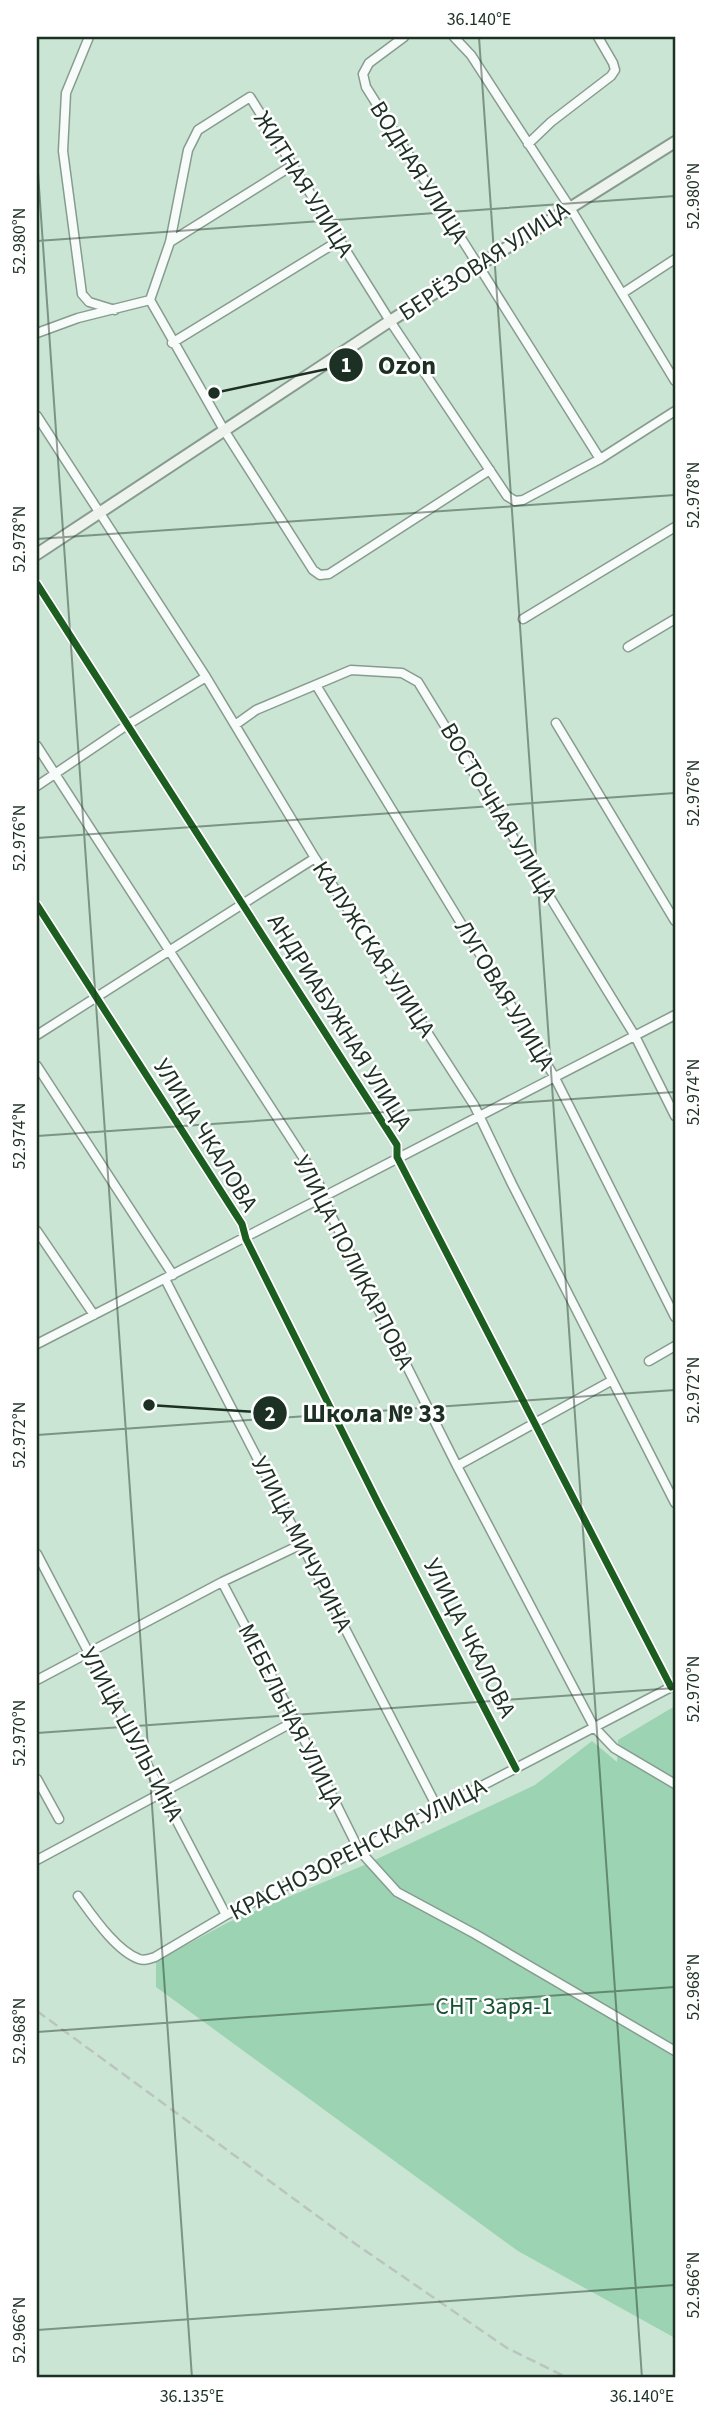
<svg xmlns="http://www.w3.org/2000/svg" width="712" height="2415" font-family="'Source Sans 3',sans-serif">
  <rect width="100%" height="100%" fill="#cae5d4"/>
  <!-- green -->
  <path fill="#9cd3b2" d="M675 1706V2338L518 2251 156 1987V1961L229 1922 362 1866 535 1785 592 1741 617 1762 618 1740Z"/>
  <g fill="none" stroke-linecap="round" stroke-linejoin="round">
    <!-- street casing -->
    <g stroke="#879c8f" stroke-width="11">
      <path id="street" d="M89 37 66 93 63 151 82 294 89 302 115 310
        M404 37 369 63 363 74 366 87 600 459
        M454 37 471 55 569 206 675 381
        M528 144 551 122 611 76 615 70 613 63 598 37
        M170 242 293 165
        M623 293 675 259
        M150 300 170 242 188 150 198 130 250 97 390 321 507 496 515 501 523 500 600 459 675 411
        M150 300 224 430 313 570 320 575 329 574 490 470
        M37 333 78 318 150 300
        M172 343 340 240
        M37 416 206 677 315 858 474 1105 512 1184 675 1503
        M37 584 397 1145V1157L671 1687
        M523 619 675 527
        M628 647 675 619
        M316 685 554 1076 675 1317
        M556 723 675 921
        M235 725 256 710 351 670 402 673 418 682 635 1036 675 1116
        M37 746 317 1179 330 1213 457 1466 594 1727 614 1748 675 1784
        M37 786 127 725 206 677
        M37 905 242 1224 246 1239 379 1505 516 1769
        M37 1035 315 858
        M37 1066 173 1275
        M37 1231 94 1315
        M165 1279 438 1809
        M37 1344C250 1235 463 1125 675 1015
        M649 1361 675 1346
        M457 1466 611 1381
        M37 1554 226 1915
        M222 1582 295 1721 359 1850 397 1892 475 1934 675 2051
        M37 1680 222 1582 302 1544
        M37 1779 59 1819
        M37 1860 295 1721
        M78 1896C92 1915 116 1951 139 1959 144 1961 149 1959 155 1957L226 1915 359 1850 675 1685"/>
    </g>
    <!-- secondary casing -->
    <g stroke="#879c8f" stroke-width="14">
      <path id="secondary" d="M37 554 390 321 675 142"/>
    </g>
    <!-- street -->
    <use href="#street" stroke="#f7fbf9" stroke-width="8"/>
    <!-- secondary -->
    <use href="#secondary" stroke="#eff3ed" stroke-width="10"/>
    <!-- rail -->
    <path stroke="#bcc4c0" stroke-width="2.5" stroke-dasharray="10 5" stroke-linecap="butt" d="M37 2011 357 2245 507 2348 568 2378"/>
    <!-- cycleway casing -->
    <g stroke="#fff" stroke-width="11">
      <path id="cycleway" d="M37 584 397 1145V1157L671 1687
        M37 905 242 1224 246 1239 379 1505 516 1769"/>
    </g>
    <!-- cycleway -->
    <use href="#cycleway" stroke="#1b5e20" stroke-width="7"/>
  </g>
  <!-- ticks -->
  <path fill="none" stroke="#1d3024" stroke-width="2" stroke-opacity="0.45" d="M479 37 642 2378M37 159 192 2378M37 241 675 196M37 539 675 495M37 838 675 793M37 1136 675 1092M37 1435 675 1390M37 1733 675 1688M37 2032 675 1987M37 2330 675 2285"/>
  <g text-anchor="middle" stroke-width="5" stroke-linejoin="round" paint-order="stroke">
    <!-- street labels -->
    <g font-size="24" fill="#1d3024" stroke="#fff">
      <text transform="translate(419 172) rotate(58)" y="8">ВОДНАЯ УЛИЦА</text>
      <text transform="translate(304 184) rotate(58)" y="8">ЖИТНАЯ УЛИЦА</text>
      <text transform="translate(484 261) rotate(-33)" y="8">БЕРЁЗОВАЯ УЛИЦА</text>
      <text transform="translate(499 812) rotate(59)" y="8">ВОСТОЧНАЯ УЛИЦА</text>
      <text transform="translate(374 949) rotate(57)" y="8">КАЛУЖСКАЯ УЛИЦА</text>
      <text transform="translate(505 995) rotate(59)" y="8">ЛУГОВАЯ УЛИЦА</text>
      <text transform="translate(340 1022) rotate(58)" y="8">АНДРИАБУЖНАЯ УЛИЦА</text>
      <text transform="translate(206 1135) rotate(58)" y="8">УЛИЦА ЧКАЛОВА</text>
      <text transform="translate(354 1262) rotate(63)" y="8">УЛИЦА ПОЛИКАРПОВА</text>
      <text transform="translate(302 1544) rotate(63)" y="8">УЛИЦА МИЧУРИНА</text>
      <text transform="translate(470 1638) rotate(63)" y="8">УЛИЦА ЧКАЛОВА</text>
      <text transform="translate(291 1716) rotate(63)" y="8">МЕБЕЛЬНАЯ УЛИЦА</text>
      <text transform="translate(132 1734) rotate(62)" y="8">УЛИЦА ШУЛЬГИНА</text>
      <text transform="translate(358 1849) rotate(-27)" y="8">КРАСНОЗОРЕНСКАЯ УЛИЦА</text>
    </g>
    <!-- park labels -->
    <g font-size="24" fill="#165032" stroke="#fff">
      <text x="494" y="2014">СНТ Заря-1</text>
    </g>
  </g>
  <!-- callouts -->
  <path fill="none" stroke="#1d3024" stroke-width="2.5" d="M214 393L346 365M149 1405L270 1413"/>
  <g fill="#1d3024" stroke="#fff" stroke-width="2.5">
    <circle cx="214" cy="393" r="7"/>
    <circle cx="149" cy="1405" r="7"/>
    <circle cx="346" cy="365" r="18"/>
    <circle cx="270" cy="1413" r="18"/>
  </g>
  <g font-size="21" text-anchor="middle" font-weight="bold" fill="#fff">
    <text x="346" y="372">1</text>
    <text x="270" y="1421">2</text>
  </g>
  <g font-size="26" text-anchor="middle" font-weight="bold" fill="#1d3024" stroke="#fff" stroke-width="5" stroke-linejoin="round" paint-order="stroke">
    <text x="407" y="374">Ozon</text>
    <text x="374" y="1422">Школа № 33</text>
  </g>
  <!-- border -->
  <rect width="712" height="2415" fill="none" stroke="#ffffff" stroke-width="77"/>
  <rect x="38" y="38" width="636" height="2338" fill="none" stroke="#1d3024" stroke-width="2.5"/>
  <g font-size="18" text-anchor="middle" fill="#1d3024">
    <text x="479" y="25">36.140°E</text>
    <text transform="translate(693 196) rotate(-90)" y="6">52.980°N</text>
    <text transform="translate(19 241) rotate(-90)" y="6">52.980°N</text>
    <text transform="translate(693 495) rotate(-90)" y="6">52.978°N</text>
    <text transform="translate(19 539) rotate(-90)" y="6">52.978°N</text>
    <text transform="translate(693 793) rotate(-90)" y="6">52.976°N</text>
    <text transform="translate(19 838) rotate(-90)" y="6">52.976°N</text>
    <text transform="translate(693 1092) rotate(-90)" y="6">52.974°N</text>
    <text transform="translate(19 1136) rotate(-90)" y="6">52.974°N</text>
    <text transform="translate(693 1390) rotate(-90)" y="6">52.972°N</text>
    <text transform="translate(19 1435) rotate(-90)" y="6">52.972°N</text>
    <text transform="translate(693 1689) rotate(-90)" y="6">52.970°N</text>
    <text transform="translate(19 1733) rotate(-90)" y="6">52.970°N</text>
    <text transform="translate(693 1987) rotate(-90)" y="6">52.968°N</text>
    <text transform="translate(19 2031) rotate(-90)" y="6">52.968°N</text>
    <text transform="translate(693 2285) rotate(-90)" y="6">52.966°N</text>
    <text transform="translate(19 2330) rotate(-90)" y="6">52.966°N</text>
    <text x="192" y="2402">36.135°E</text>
    <text x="642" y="2402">36.140°E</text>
  </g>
</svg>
